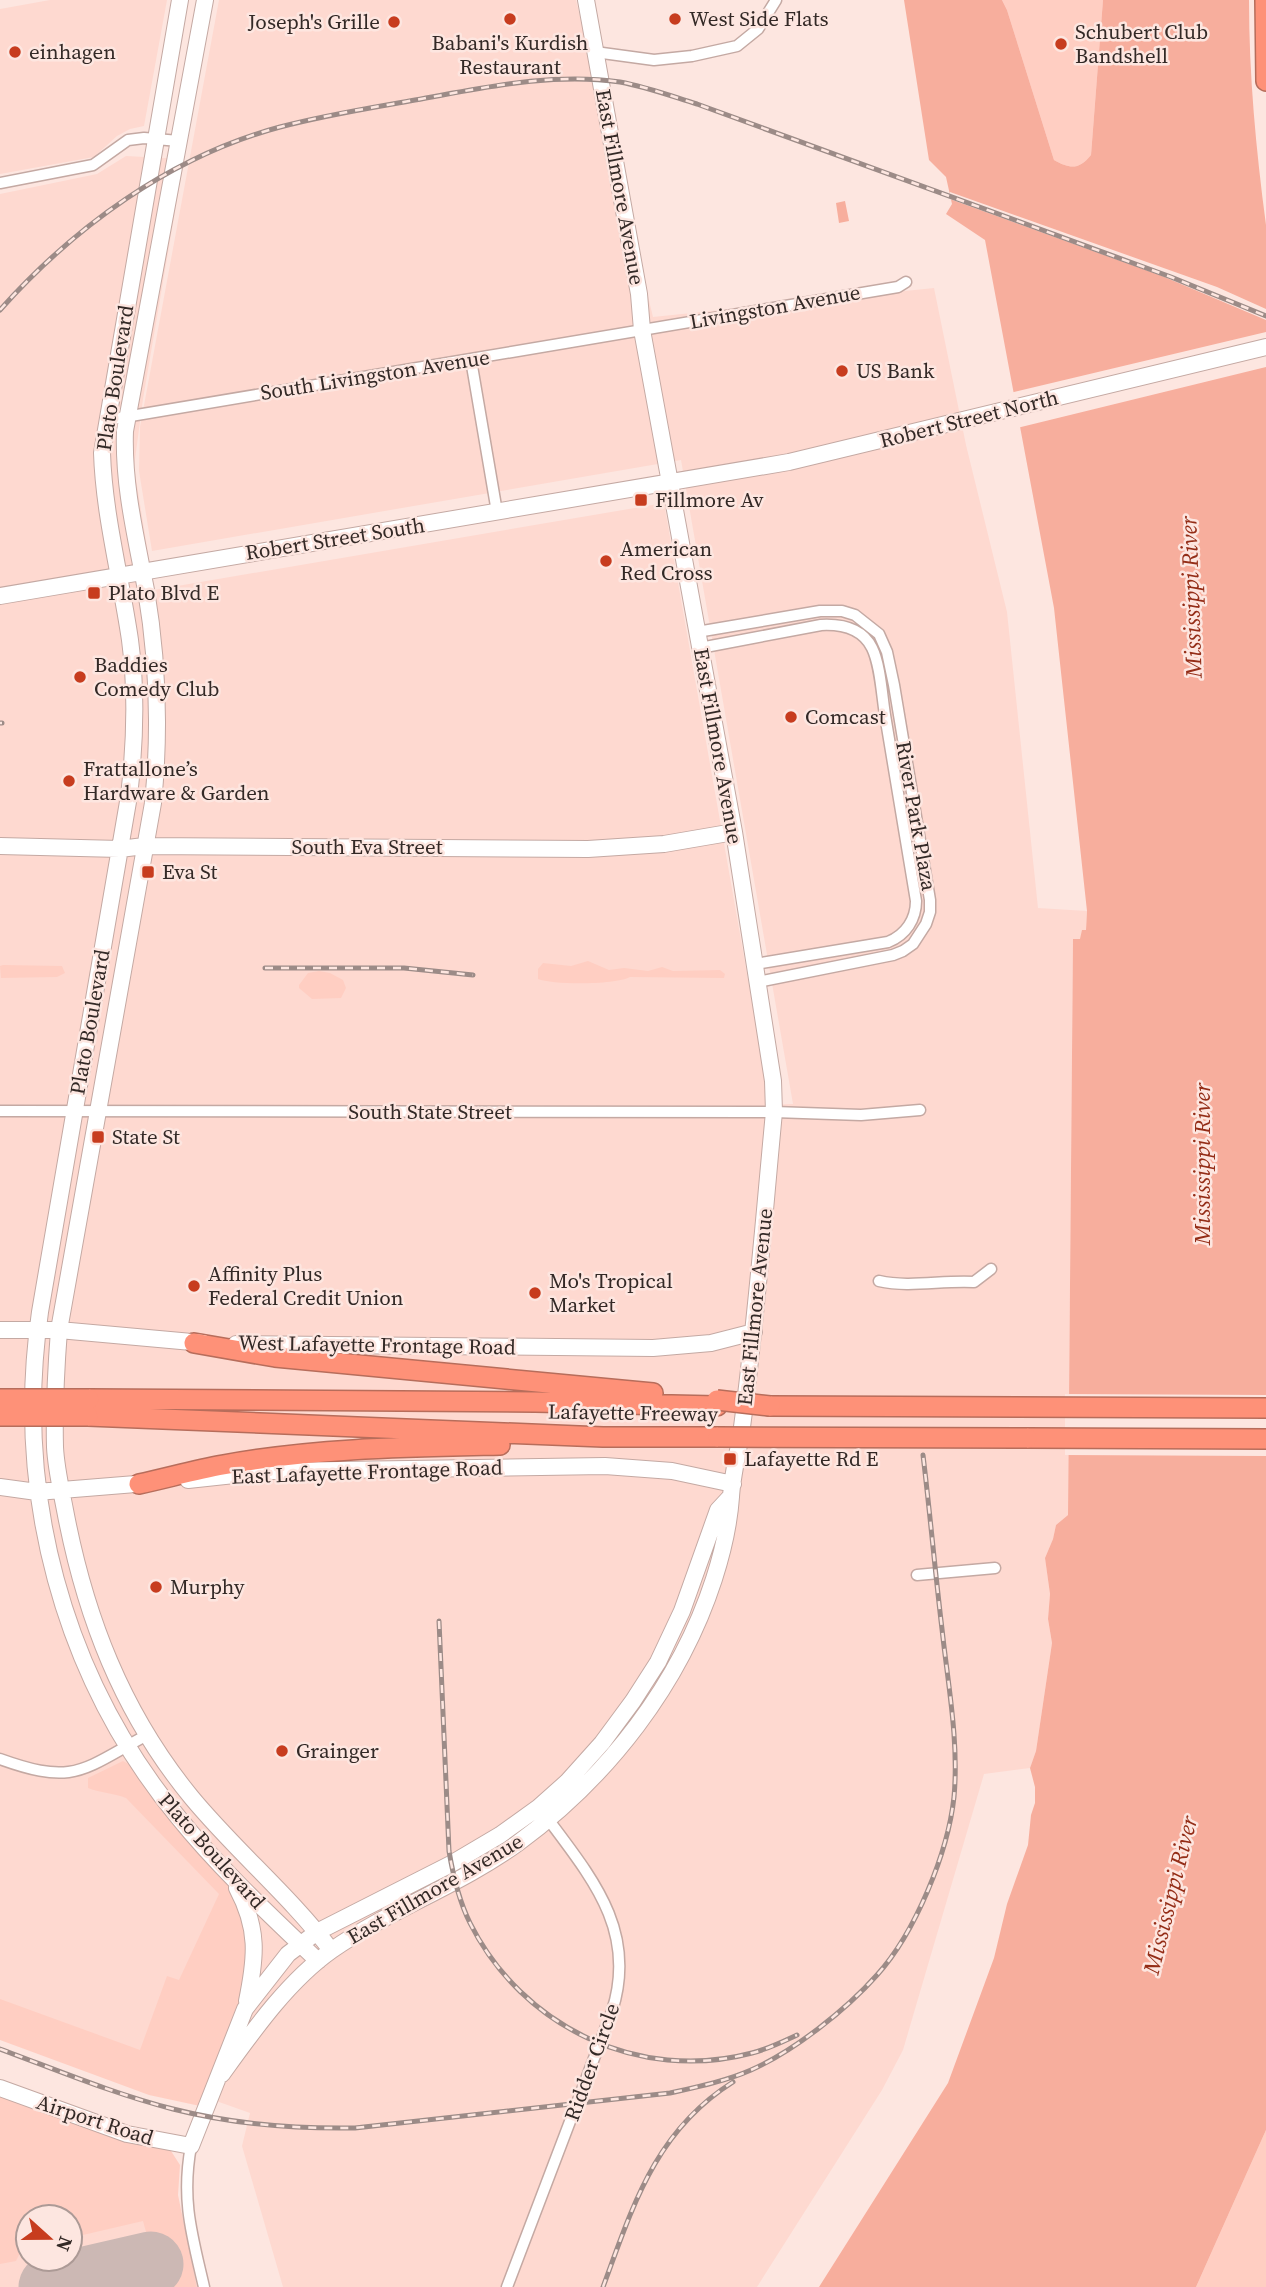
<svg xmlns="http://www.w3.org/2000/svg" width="1266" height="2287" font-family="'Source Serif 4',serif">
  <rect width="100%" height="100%" fill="#fde6e0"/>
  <!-- built -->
  <path fill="#fed9d0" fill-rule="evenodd" d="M50 0H167L144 126 130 129 117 136 94 157 0 174V9Z
    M219 0H576L653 317 934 288 966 445 1007 612 1038 908 1087 911 1086 930 1081 939 1073 940 1068 1515 1056 1525 1053 1539 1045 1558 1050 1594 1048 1619 1052 1643 1036 1751 1030 1768 984 1774 903 2050 882 2090 757 2287H283L242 2146 250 2113 0 2024V194L97 174 126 156 184 159 143 399 134 467 154 590 664 503 765 1076V1105L793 1104 681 460 152 551 139 471 140 427Z
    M0 2091 168 2154 186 2287H0ZM28 2217H70V2259H28Z"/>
  <!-- green -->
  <path fill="#ffcec2" d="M1002 0H1103L1091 155C1079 170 1070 169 1054 160L1007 10Z
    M588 961 609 970 624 968 648 971 662 967 673 971 720 970 725 974 724 978 630 977C616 985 553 985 538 979V969L543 963 571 966Z
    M3 965 62 966 65 973 57 977 1 978 0 966Z
    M319 971 330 973 343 980 346 988 341 998 312 999 299 988V985L308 973Z
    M669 1655 672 1658C652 1693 607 1767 571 1783Z
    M123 1761 134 1767 234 1889 251 1935 244 1991 200 2106 149 2095 0 2040V1999L140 2050 167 1976 179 1980 219 1894 126 1798C113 1793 101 1793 88 1788V1778Z
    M0 2095 130 2143 163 2148 171 2151 180 2165 178 2195 197 2287H160L157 2276 166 2272 162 2248 151 2250 143 2221 70 2238V2217H28V2248L20 2253 16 2261 0 2264Z
    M1266 2130V2287H1196Z"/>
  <!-- water -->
  <path fill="#f7ae9d" d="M904 0H1002L1007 10 1054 160C1070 169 1079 170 1091 155L1103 0H1249C1249 76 1256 149 1266 225V2130L1196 2287H819L948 2083 994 1958 1007 1904 1028 1845 1031 1815 1035 1803V1787L1030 1768 1036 1751 1052 1643 1048 1619 1050 1594 1045 1558 1053 1539 1056 1525 1068 1515 1073 939H1080L1082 930H1086L1087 911 1054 608 985 240 946 214 952 204 946 177 929 160Z
    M845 201 849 221 839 223 836 203Z"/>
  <!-- pier -->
  <path fill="#fde6e0" d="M950 192 1217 287 1266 309V320L1162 276 947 198Z
    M1266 332V367L1017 428 1010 393Z
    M1065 1394 1266 1395V1456L1065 1455Z"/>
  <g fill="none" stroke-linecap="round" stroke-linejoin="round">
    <!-- runway -->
    <path stroke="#ccb8b4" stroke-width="65" d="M51 2287 151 2264"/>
    <!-- street casing -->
    <g stroke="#c4a9a3" stroke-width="13">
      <path id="street" d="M595 52 654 60 692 56 737 46 758 29 776 0
        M0 183 93 165 128 140 144 138 179 141
        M471 360 497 512
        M107 420 898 287 906 282
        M697 632 820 611H842L855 615 879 634 887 652 894 685 930 900V912L926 924 913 944 903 951 893 955 758 982
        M700 648 821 625C840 624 862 628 872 648 881 666 882 700 886 721 896 781 906 841 916 901 916 919 906 935 888 942L755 964
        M0 1111 774 1112 861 1115 920 1110
        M879 1281C910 1288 942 1280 974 1282L991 1269
        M917 1575 995 1568
        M0 1759C75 1786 82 1770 147 1735
        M191 2146C181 2200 192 2235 204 2287
        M507 2287 612 2011C638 1930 591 1877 545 1815"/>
    </g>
    <!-- secondary casing -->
    <g stroke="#c4a9a3" stroke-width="18">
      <path id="secondary" d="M180 0 102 453C104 515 121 578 130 640 137 692 135 744 129 796L40 1312C14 1492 62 1676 178 1817 220 1869 270 1915 318 1961
        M205 0 125 431C123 485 136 537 146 590 158 661 160 732 153 803L59 1330C56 1369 54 1408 55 1447 56 1468 61 1489 65 1510 85 1616 122 1713 192 1798 236 1851 289 1895 331 1950
        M0 596 789 462 1266 347
        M0 846 120 849 144 846 588 849 664 844 734 832
        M0 1330H59L203 1343
        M236 1344 653 1348 711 1343 754 1332
        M188 1480 273 1471 605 1466 672 1471 733 1484
        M0 1487 37 1492 148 1483
        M237 1888C259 1929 256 1957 247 2001
        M222 2074C253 2031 288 1981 332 1950 391 1909 460 1885 518 1843 608 1777 680 1684 714 1579 723 1551 729 1526 731 1497 732 1476 739 1449 742 1427 756 1322 764 1217 774 1112L773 1081 734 832 642 330 639 294 586 0
        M0 2088 127 2134 191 2146 245 2009 288 1954 317 1932 451 1864 500 1835 539 1807 567 1782 602 1743 633 1701 658 1662 682 1611 718 1510 731 1496"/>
    </g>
    <!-- highway casing -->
    <g stroke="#b76d5b" stroke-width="22">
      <path id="highway" d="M1265 0 1266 81
        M194 1343 275 1357 653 1393
        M89 1399 535 1402 717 1406
        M770 1406 1266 1408
        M88 1416 603 1437H718
        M1027 1438 1266 1439
        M139 1484C167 1478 195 1470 223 1465 315 1448 408 1447 500 1445"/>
    </g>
    <!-- street -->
    <use href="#street" stroke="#fff" stroke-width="10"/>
    <!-- secondary -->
    <use href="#secondary" stroke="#fff" stroke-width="16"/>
    <!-- highway -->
    <use href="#highway" stroke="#fe9178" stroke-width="19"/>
    <!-- rail casing -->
    <g stroke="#9c8b87" stroke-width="5">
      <path id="rail" d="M0 310C74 227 171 156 280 127 325 115 370 108 415 100 483 88 552 72 620 82 647 87 671 96 697 104L1171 277 1266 316
        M0 723H2
        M265 968H404L473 975
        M439 1621 449 1851C453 1875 459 1901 470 1923 522 2027 639 2083 752 2053 768 2049 782 2042 797 2035
        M0 2049C57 2070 114 2094 173 2109 232 2124 294 2129 355 2128L670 2093C697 2087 726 2081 751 2070 794 2051 846 2010 877 1975 915 1933 948 1853 954 1797 959 1741 948 1685 942 1629 935 1571 930 1513 923 1455
        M603 2287C633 2206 655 2131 733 2082"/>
    </g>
    <!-- rail -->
    <use href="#rail" stroke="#fde6e0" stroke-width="2.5" stroke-dasharray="8" stroke-linecap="butt"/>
    <!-- highway-bridge casing -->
    <g stroke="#b76d5b" stroke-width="22" stroke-linecap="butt">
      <path id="highway-bridge" d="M0 1399H89
        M717 1400 770 1406
        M0 1416H88
        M718 1437 1027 1438"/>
    </g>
    <!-- highway-bridge -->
    <use href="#highway-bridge" stroke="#fe9178" stroke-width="19"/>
  </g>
  <!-- markers -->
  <g fill="#c73c1e" stroke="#fde6e0" stroke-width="2.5">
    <circle cx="510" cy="19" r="7"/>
    <circle cx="675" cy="19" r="7"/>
    <circle cx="394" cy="22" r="7"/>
    <circle cx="1061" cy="44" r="7"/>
    <circle cx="15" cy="52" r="7"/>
    <circle cx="842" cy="371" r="7"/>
    <rect x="634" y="493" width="14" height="14" rx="3.5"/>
    <circle cx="606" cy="561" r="7"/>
    <rect x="87" y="586" width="14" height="14" rx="3.5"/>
    <circle cx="80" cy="677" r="7"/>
    <circle cx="791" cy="717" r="7"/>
    <circle cx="69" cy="781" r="7"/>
    <rect x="141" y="865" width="14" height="14" rx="3.5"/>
    <rect x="91" y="1130" width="14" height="14" rx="3.5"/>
    <circle cx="194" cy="1286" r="7"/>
    <circle cx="535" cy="1293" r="7"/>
    <rect x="723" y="1452" width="14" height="14" rx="3.5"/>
    <circle cx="156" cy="1587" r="7"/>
    <circle cx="282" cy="1751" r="7"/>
  </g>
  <g text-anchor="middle" stroke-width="5" stroke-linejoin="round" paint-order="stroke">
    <!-- poi labels -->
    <g font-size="21" fill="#332926" stroke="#fde6e0" text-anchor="start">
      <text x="689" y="26">West Side Flats</text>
      <text x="380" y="29" text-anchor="end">Joseph's Grille</text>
      <text x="1075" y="39">Schubert Club<tspan x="1075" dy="24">Bandshell</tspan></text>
      <text x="510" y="50" text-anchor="middle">Babani's Kurdish<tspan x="510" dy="24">Restaurant</tspan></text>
      <text x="29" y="59">einhagen</text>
      <text x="856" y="378">US Bank</text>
      <text x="655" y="507">Fillmore Av</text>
      <text x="620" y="556">American<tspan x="620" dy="24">Red Cross</tspan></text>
      <text x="108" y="600">Plato Blvd E</text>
      <text x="94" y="672">Baddies<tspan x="94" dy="24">Comedy Club</tspan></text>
      <text x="805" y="724">Comcast</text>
      <text x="83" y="776">Frattallone’s<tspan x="83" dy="24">Hardware &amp; Garden</tspan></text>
      <text x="162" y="879">Eva St</text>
      <text x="112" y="1144">State St</text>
      <text x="208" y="1281">Affinity Plus<tspan x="208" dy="24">Federal Credit Union</tspan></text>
      <text x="549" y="1288">Mo's Tropical<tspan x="549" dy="24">Market</tspan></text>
      <text x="744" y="1466">Lafayette Rd E</text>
      <text x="170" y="1594">Murphy</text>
      <text x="296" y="1758">Grainger</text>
    </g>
    <!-- street labels -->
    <g font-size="21" fill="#332926" stroke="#fde6e0">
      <text transform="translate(620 187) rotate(80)" y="7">East Fillmore Avenue</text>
      <text transform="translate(775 307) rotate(-10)" y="7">Livingston Avenue</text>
      <text transform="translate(375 375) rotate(-9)" y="7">South Livingston Avenue</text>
      <text transform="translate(115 378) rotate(-81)" y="7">Plato Boulevard</text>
      <text transform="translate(969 419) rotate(-14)" y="7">Robert Street North</text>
      <text transform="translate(335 539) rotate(-9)" y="7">Robert Street South</text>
      <text transform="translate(718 746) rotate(80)" y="7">East Fillmore Avenue</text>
      <text transform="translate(916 816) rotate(80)" y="7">River Park Plaza</text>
      <text x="367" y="854">South Eva Street</text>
      <text transform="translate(90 1022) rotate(-80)" y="7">Plato Boulevard</text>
      <text x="430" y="1119">South State Street</text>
      <text transform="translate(755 1307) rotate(-84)" y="7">East Fillmore Avenue</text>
      <text transform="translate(377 1345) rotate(1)" y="7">West Lafayette Frontage Road</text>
      <text transform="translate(633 1413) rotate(1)" y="7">Lafayette Freeway</text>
      <text transform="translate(367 1472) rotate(-2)" y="7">East Lafayette Frontage Road</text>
      <text transform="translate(212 1851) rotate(48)" y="7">Plato Boulevard</text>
      <text transform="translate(435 1889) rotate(-30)" y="7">East Fillmore Avenue</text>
      <text transform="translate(592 2062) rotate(-70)" y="7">Ridder Circle</text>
      <text transform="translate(95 2120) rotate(18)" y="7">Airport Road</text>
    </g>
    <!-- water labels -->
    <g font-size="23" font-style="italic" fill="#942d17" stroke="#fde6e0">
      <text transform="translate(1191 597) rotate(-92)" y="8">Mississippi River</text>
      <text transform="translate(1202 1164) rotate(-90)" y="8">Mississippi River</text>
      <text transform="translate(1170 1895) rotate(-76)" y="8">Mississippi River</text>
    </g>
  </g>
  <!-- north arrow -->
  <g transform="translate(49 2238) rotate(111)"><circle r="33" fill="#fde6e0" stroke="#ac9a96" stroke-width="2"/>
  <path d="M0-5L12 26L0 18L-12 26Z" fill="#c73c1e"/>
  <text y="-10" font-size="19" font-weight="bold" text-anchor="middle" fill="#332926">N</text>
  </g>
</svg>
